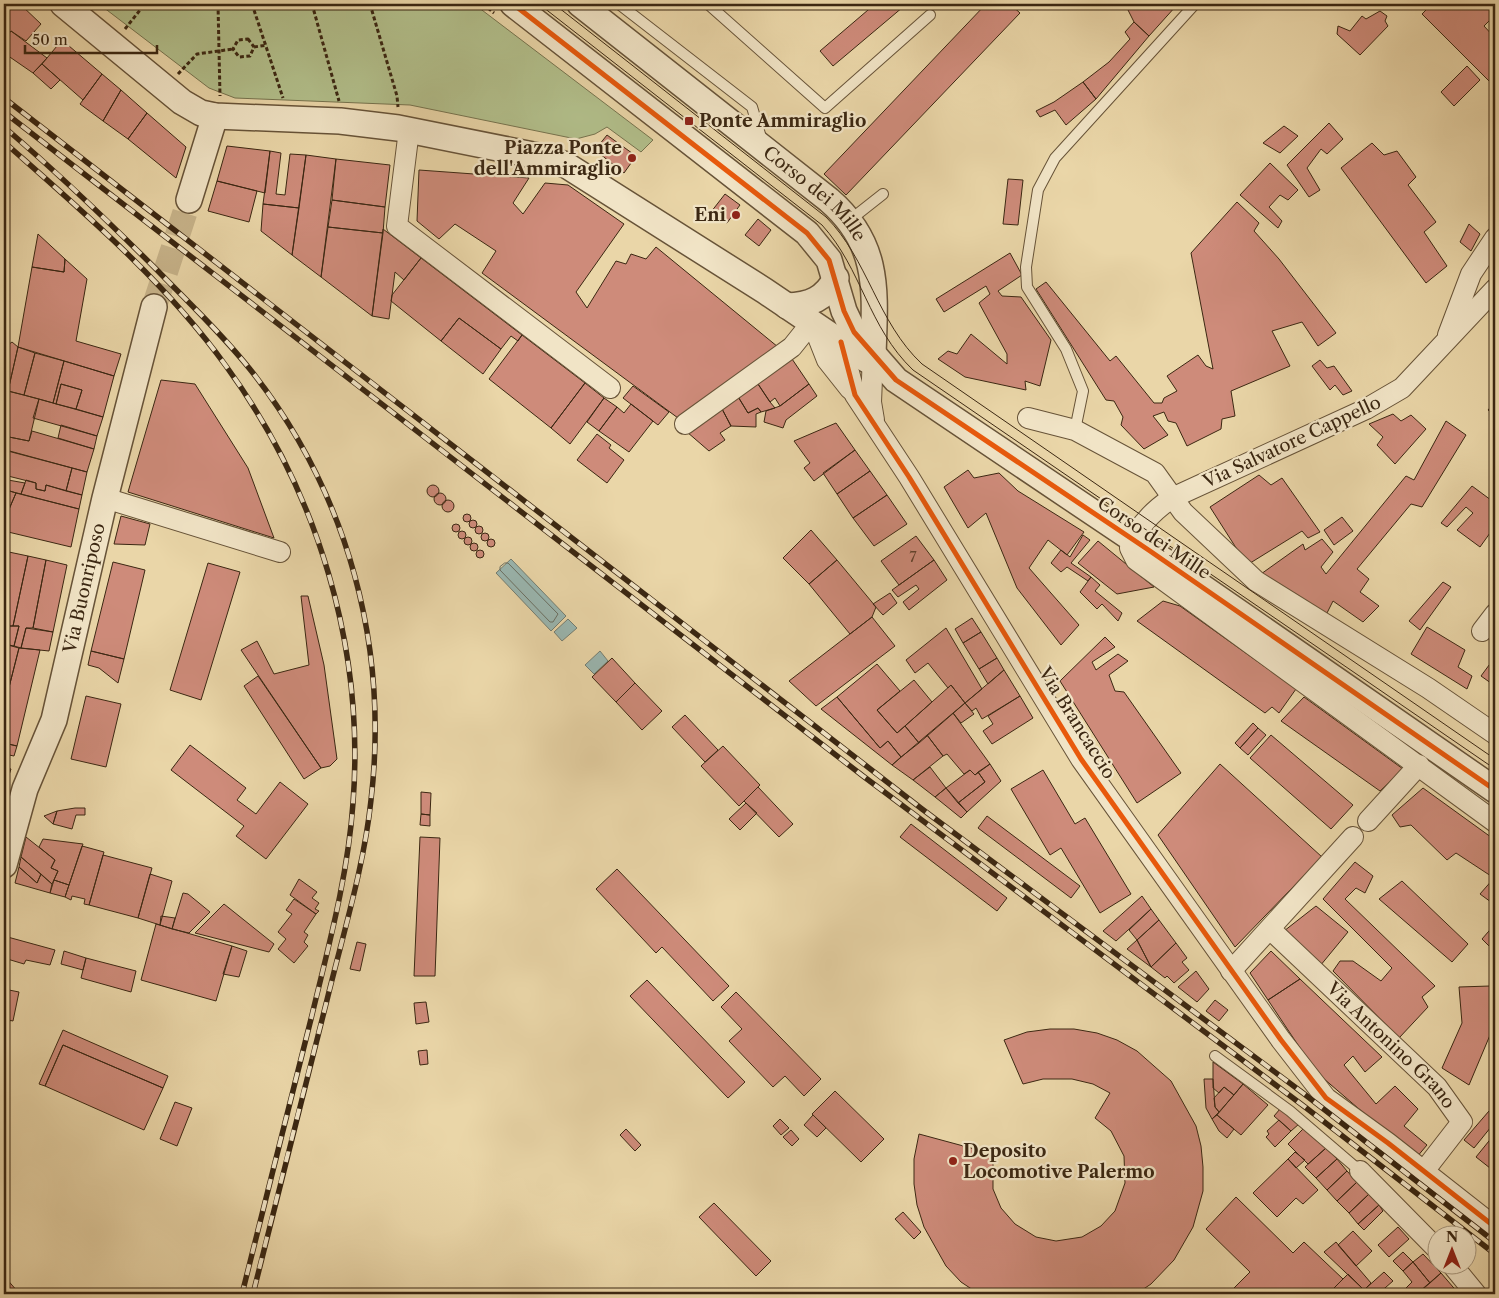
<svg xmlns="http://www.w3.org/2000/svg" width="1499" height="1298" font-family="'Libre Caslon Text',serif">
  <rect width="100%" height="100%" fill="#ead6a8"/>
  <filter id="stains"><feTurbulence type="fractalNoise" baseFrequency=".004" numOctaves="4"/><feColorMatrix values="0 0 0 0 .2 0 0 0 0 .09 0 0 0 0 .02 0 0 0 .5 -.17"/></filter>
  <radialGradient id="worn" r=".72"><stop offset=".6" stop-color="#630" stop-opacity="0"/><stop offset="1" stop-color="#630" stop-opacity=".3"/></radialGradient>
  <!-- green -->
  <path fill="#b2bf8b" stroke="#76734e" d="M99 4H474L653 140 641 152 607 127 595 134 576 139 410 105 235 98 209 88Z"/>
  <!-- water -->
  <path fill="#9ab7b1" stroke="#747d71" d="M511 559 566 616 551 631 496 573Z
    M568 619 577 628 562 641 554 632Z
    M600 651 608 661 594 674 585 665Z"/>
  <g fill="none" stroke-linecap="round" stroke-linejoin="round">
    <!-- shore -->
    <path stroke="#6a6f62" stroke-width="1" d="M505 563H508L558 614 553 622H550L500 570V567Z"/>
  </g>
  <!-- building -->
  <path fill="#ce8b7a" stroke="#3b2712" d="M13 4H20L41 24 26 41 11 31 4 39V8Z
    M875 4H900L903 7 833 66 820 51Z
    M986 4H1010L1020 13 846 195 824 174Z
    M1135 4H1174L1176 6 1149 36 1134 22 1128 10Z
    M1432 4H1495V15L1484 26 1495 38V77L1490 82 1422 14Z
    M1380 11 1387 16 1385 21 1388 26 1360 55 1337 34 1338 26 1350 31 1362 16 1366 19Z
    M1134 22 1149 36 1096 99 1083 82 1109 62 1130 39 1125 32Z
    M11 31 47 58 33 73 4 53V39Z
    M62 40 102 74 83 100 42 64Z
    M42 64 60 80 51 89 33 73Z
    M1467 66 1480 80 1454 106 1441 92Z
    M102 74 121 90 103 121 80 104Z
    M1083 82 1096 99 1066 125 1055 110 1040 117 1036 111 1054 102Z
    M121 90 147 113 128 139 103 121Z
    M147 113 186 147 176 178 128 139Z
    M1329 123 1343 139 1327 154 1321 149 1307 168 1320 190 1309 197 1287 165Z
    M1284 126 1298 136 1280 153 1263 143Z
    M607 135 636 156 624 173 595 150Z
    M1372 143 1384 155 1397 151 1416 177 1408 185 1436 222 1424 232 1447 266 1426 283 1341 168Z
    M227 146 270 151 265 193 217 181Z
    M270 151 281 153 276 194 285 195 290 154 306 155 299 208 263 204Z
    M306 155 336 159 321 277 292 255Z
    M336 159 390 165 385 207 332 200Z
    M1270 163 1298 190 1288 200 1280 195 1269 207 1282 221 1278 228 1240 195Z
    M419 170 529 178 513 203 523 214 545 183 568 185 624 224 576 292 587 308 616 261 626 264 631 254 646 259 656 247 778 347 678 418 482 273 496 251 455 224 439 239 417 221Z
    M1008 179 1023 180 1018 225 1003 224Z
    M217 181 257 191 249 222 208 211Z
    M725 194 740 205 727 223 711 212Z
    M332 200 385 207 383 233 328 227Z
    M1237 202 1259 223 1254 231 1279 259 1336 333 1318 346 1302 322 1272 331 1290 366 1231 391 1235 416 1222 419 1221 429 1187 446 1176 423 1168 421 1164 412 1153 416 1168 435 1144 449 1121 425 1123 417 1114 401 1106 400 1036 289 1046 282 1110 361 1116 356 1154 403H1162L1164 398 1177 391 1167 376 1198 355 1206 366 1213 369 1191 253Z
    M263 204 299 208 292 255 261 231Z
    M758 219 771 230 759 246 745 235Z
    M1469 224 1480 234 1471 251 1460 242Z
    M328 227 383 233 372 316 321 277Z
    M383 229 421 258 404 280 395 272 389 319 372 316Z
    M38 234 65 259 64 272 32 267Z
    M1010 253 1022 275 998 291 1002 296 1021 297 1051 340 1040 386 1025 381 1026 390 965 377 938 359 948 351 957 354 971 334 1007 364V354L979 303 990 294 986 286 944 312 936 299Z
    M421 258 522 335 518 341 511 336 501 349 459 318 441 341 391 301 392 295Z
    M65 259 87 279 76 341 121 354 114 376 18 347 32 267 64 272Z
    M459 318 501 349 483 374 441 341Z
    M522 335 585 383 551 428 489 379Z
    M12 342 18 347 8 391 4 385V348Z
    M18 347 35 353 24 395 8 391Z
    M35 353 64 361 53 403 24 395Z
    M790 356 809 384 780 406 775 398 770 402 756 381Z
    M1320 360 1327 368 1334 366 1352 391 1343 395 1335 385 1330 390 1312 366Z
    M64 361 114 376 103 417 76 409 82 390 61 384 56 404 53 403Z
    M161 380 195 384 248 468 274 538 128 492Z
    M756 381 770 402 775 408 761 412 758 408 748 413 737 395Z
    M585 383 604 398 570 444 551 428Z
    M61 384 82 390 76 409 56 404Z
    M809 384 817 396 786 420 783 428 764 422 766 411 780 406Z
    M633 386 669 412 658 425 623 398Z
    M8 391 39 399 29 441 9 437 6 450H4V401Z
    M737 395 748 413 758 408 761 412 756 414V427L731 426 721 407Z
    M604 398 617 407 599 431 587 422Z
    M39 399 103 417 97 436 33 418Z
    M1495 402V415L1488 410Z
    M631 404 653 421 629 452 599 431 617 407 624 413Z
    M721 407 731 426 720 433 725 440 709 451 687 432Z
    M1393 414 1401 421 1411 415 1426 429 1395 464 1377 445 1383 437 1369 424Z
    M1446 421 1466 435 1422 507 1411 504 1357 569 1369 579 1360 592 1379 606 1363 622 1333 601 1325 617 1261 574 1303 544 1305 550 1322 539 1333 552 1321 567 1326 574 1406 476 1414 480Z
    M836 423 855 450 814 481 804 468 810 463 794 441Z
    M61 425 97 436 94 449 58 438Z
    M32 431 94 449 87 472 6 450 9 437 29 441Z
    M597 434 611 445 609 448 624 460 607 483 577 460Z
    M4 450 72 468 66 491 46 485 45 491 36 489V483L4 475Z
    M855 450 870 471 837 494 823 473Z
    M72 468 87 472 82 495 66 491Z
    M968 470 974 478 999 473 1018 491 1084 532 1067 555 1048 540 1029 568 1079 625 1061 645 1017 588 986 513 968 528 944 487Z
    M870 471 887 495 853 518 837 494Z
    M1259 475 1271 485 1282 478 1320 532 1308 538 1302 531 1247 565 1210 507Z
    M8 480 25 483 21 494 5 490Z
    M26 480 36 483V489L45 491 46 485 82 495 79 509 21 494Z
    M427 491a6 6 0 1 1 12 0a6 6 0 1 1-12 0Z
    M1472 486 1495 503V526L1480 547 1457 530 1473 513 1466 507 1447 527 1441 523Z
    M4 489 16 493 4 521Z
    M16 493 79 509 71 547 4 531V521Z
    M434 499a6 6 0 1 1 12 0a6 6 0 1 1-12 0Z
    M887 495 907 524 874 546 853 518Z
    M442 506a6 6 0 1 1 12 0a6 6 0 1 1-12 0Z
    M463 518a4 4 0 1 1 8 0a4 4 0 1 1-8 0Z
    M121 516 150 524 145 545 114 544Z
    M1342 517 1353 531 1334 545 1324 530Z
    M469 524a4 4 0 1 1 8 0a4 4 0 1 1-8 0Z
    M452 528a4 4 0 1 1 8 0a4 4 0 1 1-8 0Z
    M475 530a4 4 0 1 1 8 0a4 4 0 1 1-8 0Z
    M811 530 837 560 809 584 783 558Z
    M458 535a4 4 0 1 1 8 0a4 4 0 1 1-8 0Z
    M481 537a4 4 0 1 1 8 0a4 4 0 1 1-8 0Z
    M1083 535 1090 540 1071 563 1091 577 1088 581 1067 567 1061 572 1051 563 1061 550 1070 557Z
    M916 536 934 560 899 585 881 561Z
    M464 541a4 4 0 1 1 8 0a4 4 0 1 1-8 0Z
    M487 543a4 4 0 1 1 8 0a4 4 0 1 1-8 0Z
    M1098 541 1154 587 1117 594 1078 563Z
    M470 547a4 4 0 1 1 8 0a4 4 0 1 1-8 0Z
    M476 554a4 4 0 1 1 8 0a4 4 0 1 1-8 0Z
    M4 551 28 556 13 626H4Z
    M28 556 46 560 33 628H26L21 648 14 646 19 626H13Z
    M46 560 67 565 53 632 33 628Z
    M837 560 876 607 872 617 850 634 809 584Z
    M934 560 947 580 909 610 903 602 919 589 916 585 898 597 892 590Z
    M113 562 145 570 124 659 91 651Z
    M208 563 240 572 201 700 170 690Z
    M1091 577 1100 585 1095 591 1122 613 1118 621 1102 604 1097 609 1080 592Z
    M1443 582 1451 587 1420 630 1409 621Z
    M890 593 897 603 883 615 873 604Z
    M301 596H308L324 665 337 759 330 766 321 768 241 650 257 641 274 674 309 665Z
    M1163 601 1180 606 1296 689 1279 713 1272 707 1265 713 1137 621Z
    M872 617 895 646 816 706 789 681Z
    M972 618 981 632 963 643 955 629Z
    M4 626H19L14 646 4 644Z
    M1427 627 1465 650 1458 667 1472 676 1467 689 1411 654Z
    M26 628 53 632 49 651 21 648Z
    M946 628 982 689 965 703 951 685 948 688 928 663 915 673 906 660Z
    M981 632 997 658 979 669 963 643Z
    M1105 637 1115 647 1092 662 1096 670 1118 654 1128 661 1109 675 1115 691 1124 692 1181 773 1137 803 1060 681Z
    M4 644 19 648 4 707Z
    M19 648 40 650 17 746 4 743V707Z
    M91 651 124 659 118 683 99 668 88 665Z
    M1495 657V686L1481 676Z
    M612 658 635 683 616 702 592 677Z
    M997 658 1004 670 988 684 979 669Z
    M877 664 900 691 877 710 897 733 905 726 919 743 901 757 888 741 880 748 837 697Z
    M1004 670 1020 696 982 719 976 708 972 711 965 703Z
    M258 676 321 768 304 779 244 686Z
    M914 680 932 702 897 733 877 710Z
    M635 683 662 711 642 730 616 702Z
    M951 685 965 703 919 743 905 726Z
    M86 696 121 704 106 767 71 759Z
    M1020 696 1033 718 992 744 983 731 993 724 988 716Z
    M837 697 880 748 888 741 901 757 892 765 821 709Z
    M1304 697 1403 769 1380 791 1281 721Z
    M965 703 974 714 961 723 953 713Z
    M953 713 990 764 975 775 970 770 964 774 947 754 943 756 927 735Z
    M685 715 718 750 705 762 672 727Z
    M1253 723 1258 728 1240 748 1235 743Z
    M1258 728 1266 735 1248 755 1240 748Z
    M927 735 943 756 913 780 892 765Z
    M1271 735 1353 805 1331 829 1250 758Z
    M4 743 17 746 14 756 4 754Z
    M190 745 246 788 237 800 256 814 280 782 308 804 266 859 236 836 244 826 171 770Z
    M723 746 760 785 739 806 701 766Z
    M990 764 1001 781 967 812 958 803 985 782 978 772Z
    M1220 764 1322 857 1235 947 1158 835Z
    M4 767 11 769 8 778 4 777Z
    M930 767 946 788 935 797 913 780Z
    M970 770 975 775 978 772 985 782 958 803 946 788Z
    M1043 770 1075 824 1085 818 1131 894 1100 913 1061 848 1050 855 1011 789Z
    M4 777 8 778 4 795Z
    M758 787 793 824 779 837 744 801Z
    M946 788 967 812 961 818 935 797Z
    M1423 788 1495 840V905L1480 894 1494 878 1456 853 1447 860 1411 825 1400 827 1392 815Z
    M421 792 431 793 430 815 421 814Z
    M746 803 757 813 740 830 729 819Z
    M75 808H85V815H76L72 829 53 824 57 811Z
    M57 811 53 824 44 816Z
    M421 814 430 815V826L420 825Z
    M987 816 1080 886 1071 898 978 828Z
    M911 824 1007 898 997 911 900 837Z
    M26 837 55 860 51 868 58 871 52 884 21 857Z
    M420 837 440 838 435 976H414Z
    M43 839 83 844 69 885 54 880 58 871 51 868 55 860 39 847Z
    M82 846 104 852 89 905 84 904 85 899 72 896 71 900 65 897Z
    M103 855 152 868 138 918 89 905Z
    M21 857 41 874 37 883 19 867Z
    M1355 862 1373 876 1365 893 1356 888 1345 899 1435 986 1422 997 1428 1007 1399 1038 1333 971 1340 961H1353L1381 981 1392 968 1323 899Z
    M19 867 37 883 41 874 52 884 50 893 15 883Z
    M617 869 729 986 713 1001 662 947 656 953 596 889Z
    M150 874 172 881 160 925 138 918Z
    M299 879 317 892 312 898 319 903 315 909 319 911 316 914 290 895Z
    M54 880 69 885 65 897 50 893Z
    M1402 881 1468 944 1452 962 1379 899Z
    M183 893 188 894 210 912 189 933 172 929Z
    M1142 896 1151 909 1116 941 1103 931Z
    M294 899 316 914 304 932 308 935 304 942 308 946 294 963 278 949 286 939 278 932 292 914 286 910Z
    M224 904 274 944 269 952 195 933Z
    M1316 906 1348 932 1320 966 1284 931Z
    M1151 909 1159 920 1137 940 1129 930Z
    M161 916 175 918 172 929 160 925Z
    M1159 920 1176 943 1151 967 1137 940Z
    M156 924 232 946 216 1001 141 980Z
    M1495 924V950L1494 951 1482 939Z
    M4 936 55 950 50 965 26 960 24 964 4 958Z
    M1137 940 1151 967 1127 949Z
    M357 942 366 944 360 971 350 969Z
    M1176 943 1187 958 1182 962 1189 970 1174 983 1167 976 1165 978 1151 967Z
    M232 946 247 951 239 977 223 974Z
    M64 951 86 958 83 970 61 964Z
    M1271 951 1300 979 1268 1000 1250 973Z
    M86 958 136 971 131 992 81 978Z
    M1196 971 1209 989 1197 1002 1178 987Z
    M1300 979 1382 1057 1365 1072 1353 1056 1344 1065 1376 1104 1395 1086 1418 1109 1404 1126 1427 1145 1416 1158 1316 1072 1268 1000Z
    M647 980 745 1082 728 1098 630 996Z
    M1490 986 1493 1028 1469 1085 1442 1068 1462 1023 1459 987Z
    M4 989 19 992 13 1021 4 1019Z
    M736 992 821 1079 804 1096 785 1076 773 1087 729 1041 742 1029 721 1007Z
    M1215 1000 1228 1010 1219 1021 1206 1011Z
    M426 1002 429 1022 416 1024 414 1003Z
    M4 1019 10 1020 5 1043H4Z
    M1050 1029H1074L1097 1033 1117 1040 1137 1051 1171 1081 1196 1126 1201 1146 1203 1167V1191L1193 1227 1174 1260 1151 1284 1136 1294H979L961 1282 946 1266 924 1227 917 1205 914 1184V1159L919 1134 993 1154V1189L1001 1208 1015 1224 1036 1237 1056 1241 1082 1237 1101 1226 1115 1211 1125 1183 1124 1156 1111 1131 1095 1118 1110 1093 1093 1084 1072 1079H1043L1023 1084 1004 1040 1027 1032Z
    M63 1030 168 1076 163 1088 63 1045 45 1086 39 1084Z
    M63 1045 163 1088 144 1130 45 1086Z
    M427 1050 428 1064 420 1065 418 1051Z
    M1213 1062 1243 1084 1234 1095 1224 1087 1219 1093 1213 1088Z
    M1204 1079H1213L1215 1107 1219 1112 1212 1119 1206 1108Z
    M1243 1084 1268 1105 1241 1135 1217 1115Z
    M1224 1087 1234 1095 1219 1112 1215 1107 1214 1098Z
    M835 1091 884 1139 861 1162 812 1114Z
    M175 1102 192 1108 177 1146 160 1139Z
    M1280 1109 1299 1124 1291 1131 1274 1116Z
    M1489 1111 1495 1115V1122L1474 1148 1464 1140Z
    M813 1115 826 1128 817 1137 804 1125Z
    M1217 1115 1234 1129 1227 1138 1219 1131 1212 1119Z
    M780 1119 789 1128 781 1135 773 1126Z
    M1279 1120 1291 1131 1275 1147 1266 1137 1269 1134 1267 1131Z
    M1304 1128 1326 1148 1308 1164 1288 1144Z
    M626 1129 641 1145 635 1151 620 1135Z
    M791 1130 799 1139 792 1146 783 1137Z
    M1493 1136 1495 1137V1172L1476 1157Z
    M1326 1148 1337 1159 1316 1178 1305 1167Z
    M1295 1152 1305 1160 1296 1168 1288 1159Z
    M1288 1159 1318 1190 1303 1204 1296 1198 1277 1217 1253 1193Z
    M1337 1159 1347 1171 1327 1190 1316 1178Z
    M1347 1171 1357 1182 1337 1201 1327 1190Z
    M1357 1182 1369 1194 1349 1213 1337 1201Z
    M1369 1194 1379 1205 1358 1224 1349 1213Z
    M1236 1197 1293 1253 1304 1242 1343 1279 1328 1294H1294L1292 1292 1289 1294H1228L1250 1272 1206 1229Z
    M714 1203 771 1261 756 1276 699 1217Z
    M1379 1205 1383 1211 1364 1230 1358 1224Z
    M903 1212 921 1232 914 1239 895 1219Z
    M1398 1227 1409 1239 1389 1257 1378 1245Z
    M1353 1231 1372 1251 1356 1266 1338 1245Z
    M1336 1242 1371 1283 1364 1290 1324 1252Z
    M1403 1252 1413 1262 1403 1271 1393 1261Z
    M1423 1254 1441 1273 1430 1283 1413 1262Z
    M1413 1262 1430 1283 1417 1294H1408L1404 1290 1412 1282 1403 1271Z
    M1384 1272 1393 1281 1378 1294H1368L1364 1290Z
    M1441 1273 1459 1294H1423L1420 1291Z
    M1348 1274 1368 1294H1328Z
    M4 1276 19 1293 4 1294Z
    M1495 1282V1294H1489L1486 1291Z"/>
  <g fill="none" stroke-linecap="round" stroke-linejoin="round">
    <!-- tertiary-tunnel -->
    <path stroke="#c7b38a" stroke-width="25" stroke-dasharray="25 12" stroke-linecap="butt" d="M154 307 189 200"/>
    <!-- service casing -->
    <g stroke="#675338" stroke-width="12">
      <path id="service" d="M619 4 752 107 762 141
        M708 4 825 108 930 15
        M850 220 883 194
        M1075 430 1083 391 1066 349 1027 287 1026 267 1038 190 1055 158 1195 4
        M1215 1056 1290 1111 1360 1171"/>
    </g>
    <!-- minor casing -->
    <g stroke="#675338" stroke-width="22">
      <g id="minor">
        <path d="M409 130 397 226 610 388"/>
        <path d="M1495 289 1402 388 1366 409 1172 498C1154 510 1137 527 1130 548L1136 560 1495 822"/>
        <path d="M812 322 827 360 850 389"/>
        <path d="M1448 335 1471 274 1495 238"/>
        <path d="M841 342 855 395 909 477 1081 759 1281 1040 1326 1098 1388 1143 1495 1227"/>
        <path d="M873 355 871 402 874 420"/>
        <path d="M1028 418 1075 430 1155 473 1183 512 1256 581 1428 688 1495 734"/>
        <path d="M685 424 792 347 812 322"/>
        <path d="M105 498 280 552"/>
        <path d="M1482 631 1495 614"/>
        <path d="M1368 821 1419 765"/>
        <path id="s1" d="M1270 929 1437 1087 1462 1122 1424 1171"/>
        <path d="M1231 971 1353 837"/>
        <path d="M1360 1171 1436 1248"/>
        <path d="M1453 1266 1476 1294"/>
      </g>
    </g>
    <!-- tertiary casing -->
    <g stroke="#675338" stroke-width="28">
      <g id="tertiary">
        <path d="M63 4 182 102 201 113 215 116 340 121 398 128 543 157 566 165 765 291 867 360"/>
        <path d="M513 4 807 233 829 260 844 311 854 332 896 380 1150 551 1495 790"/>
        <path id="s2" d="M580 4 829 200C881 245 875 292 873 355"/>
        <path d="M189 200 215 116"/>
        <path d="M787 306C810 305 825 299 836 278"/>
        <path id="s3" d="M4 865 25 789 54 720 105 498 154 307"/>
      </g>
    </g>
    <!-- path -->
    <path stroke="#3b2712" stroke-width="3" stroke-dasharray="4 2.5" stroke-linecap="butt" d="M218 4 220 96
      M252 4 283 98
      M312 4 339 101
      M370 4 397 96 398 107
      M483 4 494 13
      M125 29 144 5 148 4
      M248 39 254 47 250 56 239 57 233 49 238 40Z
      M254 47 267 45
      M178 74 197 54 233 49"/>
    <!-- service -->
    <use href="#service" stroke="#f1e4c6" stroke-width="10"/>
    <!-- minor -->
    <use href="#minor" stroke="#f1e4c6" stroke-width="20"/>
    <!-- tertiary -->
    <use href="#tertiary" stroke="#f1e4c6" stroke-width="25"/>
    <!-- tram -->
    <path stroke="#3b2712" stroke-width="1" d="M539 4 822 225C862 269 868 327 913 370L1495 769
      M554 4 826 217C868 259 877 322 922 364L1495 759"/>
    <!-- rail casing -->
    <g stroke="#3b2712" stroke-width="5.5">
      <path id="rail" d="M4 98 922 809 1303 1093 1495 1242
        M4 112 863 776 1305 1107 1495 1254
        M4 127C58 173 108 221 158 271 190 304 224 336 253 373 348 495 389 646 371 800 364 867 343 934 327 1000 302 1098 277 1196 253 1294
        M4 142C82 211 165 281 226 366 318 492 365 648 353 803 348 876 328 948 311 1019 288 1110 265 1202 242 1294"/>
    </g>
    <!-- rail -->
    <use href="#rail" stroke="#f1e4c6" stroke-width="4" stroke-dasharray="11" stroke-linecap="butt"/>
    <!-- cycleway casing -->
    <g stroke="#f1e4c6" stroke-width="8">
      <path id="cycleway" d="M513 4 807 233 829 260 844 311 854 332 896 380 1150 551 1495 790
        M841 342 855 395 909 477 1081 759 1281 1040 1326 1098 1388 1143 1495 1227"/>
    </g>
    <!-- cycleway -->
    <use href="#cycleway" stroke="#e8590c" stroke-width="5"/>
  </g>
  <!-- markers -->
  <g fill="#8f2418" stroke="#f1e4c6" stroke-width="2">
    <rect x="684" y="116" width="10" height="10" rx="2.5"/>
    <circle cx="632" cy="158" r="5"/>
    <circle cx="736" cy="215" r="5"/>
    <circle cx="953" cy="1161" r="5"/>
  </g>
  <g text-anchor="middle" stroke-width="4.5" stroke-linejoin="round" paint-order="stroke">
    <!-- number labels -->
    <g font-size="15" fill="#60402c">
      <text x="913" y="562">7</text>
    </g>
    <!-- poi labels -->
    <g font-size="18" font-weight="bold" fill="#3b2712" stroke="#f1e4c6" text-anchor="start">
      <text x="699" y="127">Ponte Ammiraglio</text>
      <text x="622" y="154" text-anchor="end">Piazza Ponte<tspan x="622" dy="21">dell'Ammiraglio</tspan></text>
      <text x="726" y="221" text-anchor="end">Eni</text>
      <text x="963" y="1157">Deposito<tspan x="963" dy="21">Locomotive Palermo</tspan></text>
    </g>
    <!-- street labels -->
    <g font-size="18" fill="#3b2712" stroke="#f1e4c6">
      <text dy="6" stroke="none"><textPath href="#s2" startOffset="302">Corso dei Mille</textPath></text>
      <text transform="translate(1292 442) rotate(-25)" y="6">Via Salvatore Cappello</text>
      <text transform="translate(1154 538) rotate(34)" y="6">Corso dei Mille</text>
      <text dy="6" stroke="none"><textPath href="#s3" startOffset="289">Via Buonriposo</textPath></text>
      <text transform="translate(1077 723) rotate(58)" y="6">Via Brancaccio</text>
      <text dy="6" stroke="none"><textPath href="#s1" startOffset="168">Via Antonino Grano</textPath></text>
    </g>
  </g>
  <!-- margin -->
  <rect width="1499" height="1298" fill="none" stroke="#ead6a8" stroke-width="20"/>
  <rect x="5" y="5" width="1489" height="1288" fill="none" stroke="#3b2712" stroke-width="2.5"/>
  <rect x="10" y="10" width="1479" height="1278" fill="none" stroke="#3b2712"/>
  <!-- north arrow -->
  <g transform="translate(1452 1250)"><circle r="24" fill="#f1e4c6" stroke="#a8987e"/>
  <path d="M0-4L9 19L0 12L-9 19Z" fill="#8f2418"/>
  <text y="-8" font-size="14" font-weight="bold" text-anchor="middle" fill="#3b2712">N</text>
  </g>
  <!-- scale -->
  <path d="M25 45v8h132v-8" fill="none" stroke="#3b2712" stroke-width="2.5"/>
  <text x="32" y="45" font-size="15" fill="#3b2712" stroke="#f1e4c6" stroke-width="4" paint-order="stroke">50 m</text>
  <rect width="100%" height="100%" filter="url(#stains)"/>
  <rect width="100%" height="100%" fill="url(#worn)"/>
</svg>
